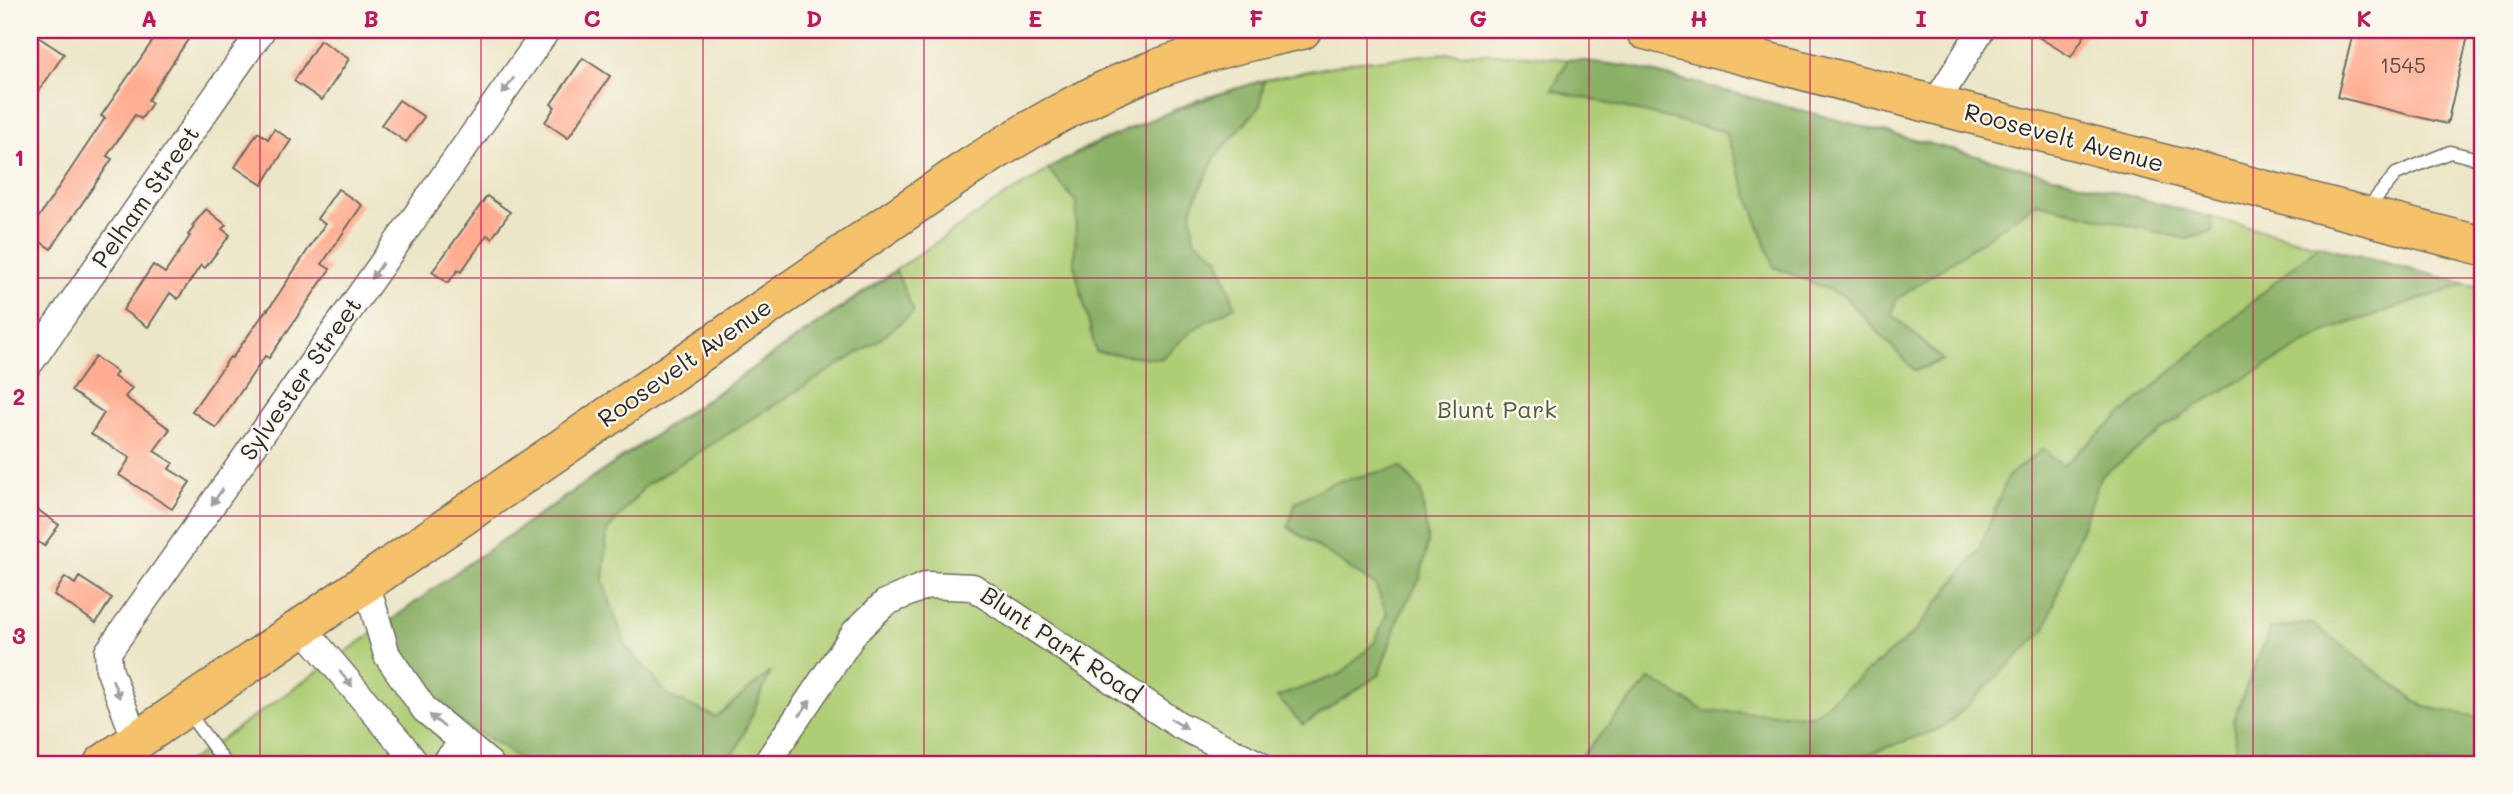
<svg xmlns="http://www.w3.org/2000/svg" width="2513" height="794" font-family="Mali,sans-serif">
  <rect width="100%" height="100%" fill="#fbf7ec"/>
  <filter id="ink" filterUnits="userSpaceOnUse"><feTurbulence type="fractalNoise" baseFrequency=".0143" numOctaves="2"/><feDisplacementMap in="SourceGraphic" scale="14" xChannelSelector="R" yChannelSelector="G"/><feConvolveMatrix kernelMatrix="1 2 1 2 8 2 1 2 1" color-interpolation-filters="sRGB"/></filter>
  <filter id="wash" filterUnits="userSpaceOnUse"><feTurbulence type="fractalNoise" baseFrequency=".00686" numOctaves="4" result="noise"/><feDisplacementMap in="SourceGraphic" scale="28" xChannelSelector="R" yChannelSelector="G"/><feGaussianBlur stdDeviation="1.57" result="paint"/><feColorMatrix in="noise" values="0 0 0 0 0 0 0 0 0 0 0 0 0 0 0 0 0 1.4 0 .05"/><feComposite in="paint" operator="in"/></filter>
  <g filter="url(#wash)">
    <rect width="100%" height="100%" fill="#ece6c8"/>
    <!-- green -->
    <path fill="#aecd75" stroke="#6c7c50" stroke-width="2" d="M1447 53 1530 55 1635 68 2483 288V764H186L407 609 462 568 631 451 998 200 1087 147 1197 100 1264 80 1353 62Z"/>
    <!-- forest -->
    <path fill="#8ab066" stroke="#5a6e48" stroke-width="2" d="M1568 59 1626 66 1700 84 2211 217 2213 232 2186 239 2037 203 1896 300 1892 314 1943 360 1915 371 1844 296 1774 267 1725 132 1552 90Z
      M1264 80 1260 106 1215 157 1191 209 1194 239 1218 257 1235 306 1194 329 1161 359 1096 352 1074 264 1077 203 1048 169C1117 130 1189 103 1264 80Z
      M2318 245 2466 284 2329 330 2196 406 2100 477 2044 631 1945 727 1840 764H1574L1650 679 1705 711 1813 715 1915 632 1979 550 2008 476 2043 449 2062 466Z
      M896 271 914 312 879 340 646 485 607 531 603 582 626 646 670 697 716 717 771 671 738 747 721 764H526L500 745 443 713 408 664 391 620 462 568Z
      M1401 467 1421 491 1428 543 1420 579 1400 614 1379 675 1303 725 1277 697 1341 674 1375 642 1387 613 1375 585 1288 527 1296 502 1331 483Z
      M2311 623 2424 707 2483 718V764H2237L2233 720 2270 629Z"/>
    <g id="blocks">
      <!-- building -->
      <path fill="#ffac90" d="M160 30H177L189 38 148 100 152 103 141 119 135 115 107 156 112 159 51 249 30 235V230L105 118 101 116Z
        M2027 30H2088L2071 57Z
        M2354 30H2444L2468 36 2447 124 2337 97Z
        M38 37 64 54 30 104V49Z
        M320 40 349 59 322 100 294 81Z
        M583 58 610 76 568 138 545 122 555 107 551 104Z
        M399 100 424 117 406 142 381 125Z
        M274 129 291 140 262 185 235 167 258 132 268 139Z
        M338 189 362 205 322 264 330 269 269 358 265 356 216 428 192 411 230 357 232 358 267 309 268 310 325 224 317 219Z
        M487 196 510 212 492 238 487 235 461 272 458 270 448 283 432 272Z
        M206 209 226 225 222 229 230 235 205 268 201 265 178 299 170 293 148 327 123 310 153 265 165 273 190 236 188 235 194 227 192 226Z
        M95 357 117 372 114 377 132 388 125 397 170 429 154 451 173 463 169 469 190 482 172 509 119 475 130 458 91 434 104 413 71 391Z
        M30 504 59 525 44 546 30 536Z
        M65 577 75 584 79 577 112 598 96 623 54 595Z"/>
    </g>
  </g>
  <g filter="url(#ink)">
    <use href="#blocks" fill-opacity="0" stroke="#6f6c62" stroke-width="2"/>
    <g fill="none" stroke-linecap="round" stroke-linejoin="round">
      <!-- service casing -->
      <g stroke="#6f6c62" stroke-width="15">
        <path id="service" d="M2366 210 2396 174 2450 152 2483 160
          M187 711 226 764"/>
      </g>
      <!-- minor casing -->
      <g stroke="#6f6c62" stroke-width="29">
        <path id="minor" d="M1935 104 1981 30
          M30 363 262 30
          M366 582 387 655 425 710 490 764
          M302 627 402 745 416 764
          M136 741 109 669 108 652 547 30
          M444 764 463 742
          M766 764 855 632 885 603 927 585 973 587 1179 725 1258 764"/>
      </g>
      <!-- primary casing -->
      <g stroke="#6f6c62" stroke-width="41">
        <path id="primary" d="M1645 30 2483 246
          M103 764 964 171C1023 133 1082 97 1148 72 1198 53 1250 41 1302 30"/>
      </g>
      <!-- service -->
      <use href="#service" stroke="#fff" stroke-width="12"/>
      <!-- minor -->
      <use href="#minor" stroke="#fff" stroke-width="26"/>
      <!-- primary -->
      <use href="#primary" stroke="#f5c16b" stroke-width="38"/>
    </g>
    <!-- one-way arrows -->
    <defs><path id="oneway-solid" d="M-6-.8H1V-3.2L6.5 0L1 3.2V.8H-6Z" transform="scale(1.75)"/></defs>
    <g fill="#a0a0a0">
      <use href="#oneway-solid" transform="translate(508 86) rotate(125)"/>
      <use href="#oneway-solid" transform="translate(377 271) rotate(125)"/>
      <use href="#oneway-solid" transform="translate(217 497) rotate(125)"/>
      <use href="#oneway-solid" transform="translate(346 679) rotate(50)"/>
      <use href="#oneway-solid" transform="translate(116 689) rotate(69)"/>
      <use href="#oneway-solid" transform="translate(805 708) rotate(-55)"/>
      <use href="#oneway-solid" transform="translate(437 721) rotate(-140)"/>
      <use href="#oneway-solid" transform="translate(1179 724) rotate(31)"/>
    </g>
  </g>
  <!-- grid -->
  <path fill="none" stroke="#c2185b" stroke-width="2" stroke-opacity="0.55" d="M260 30V764M481 30V764M703 30V764M924 30V764M1146 30V764M1367 30V764M1589 30V764M1810 30V764M2032 30V764M2253 30V764M30 278H2483M30 516H2483"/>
  <g text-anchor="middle" stroke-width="5" stroke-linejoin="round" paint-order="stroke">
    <!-- number labels -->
    <g font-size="21" fill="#604b44">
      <text x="2403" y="73">1545</text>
    </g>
    <!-- street labels -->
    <g font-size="24" fill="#2b2b2b" stroke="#fbf7ec">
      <text transform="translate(2064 138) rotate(15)" y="8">Roosevelt Avenue</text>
      <text transform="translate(146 197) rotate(-55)" y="8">Pelham Street</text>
      <text transform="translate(685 363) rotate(-35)" y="8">Roosevelt Avenue</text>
      <text transform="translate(301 379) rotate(-55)" y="8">Sylvester Street</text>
      <text transform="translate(1061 645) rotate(34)" y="8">Blunt Park Road</text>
    </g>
    <!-- park labels -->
    <g font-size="24" fill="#525c41" stroke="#fbf7ec">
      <text x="1497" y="418">Blunt Park</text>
    </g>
  </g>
  <!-- margin -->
  <rect width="2513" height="794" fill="none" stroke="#fbf7ec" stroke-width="77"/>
  <rect x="38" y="38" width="2436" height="718" fill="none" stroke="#c2185b" stroke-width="2.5"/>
  <g font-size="23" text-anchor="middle" font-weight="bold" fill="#c2185b">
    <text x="149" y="27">A</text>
    <text x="371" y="27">B</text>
    <text x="592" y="27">C</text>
    <text x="814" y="27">D</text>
    <text x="1035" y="27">E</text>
    <text x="1256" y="27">F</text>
    <text x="1478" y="27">G</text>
    <text x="1699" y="27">H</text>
    <text x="1921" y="27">I</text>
    <text x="2142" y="27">J</text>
    <text x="2364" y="27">K</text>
    <text x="19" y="166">1</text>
    <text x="19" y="405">2</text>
    <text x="19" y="644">3</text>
  </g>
</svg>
